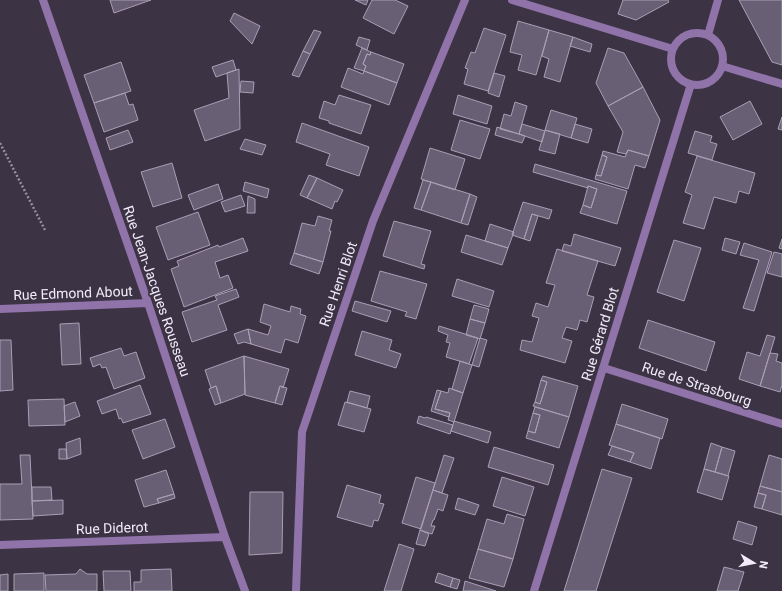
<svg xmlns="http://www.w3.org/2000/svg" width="782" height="591" font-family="Roboto,sans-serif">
  <rect width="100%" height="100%" fill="#3c3345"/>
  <!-- building -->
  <path fill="#695f74" stroke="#a99fb5" d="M110 0H151L114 13Z
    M355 0H368L366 5Z
    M372 0H395L408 6 394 34 363 18Z
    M623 0H668L669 2 636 20 618 14Z
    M739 0H782V65L772 62Z
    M234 13 260 26 252 44 230 21Z
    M518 21 549 30 536 75 518 70 522 55 510 52 511 47Z
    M484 28 506 35 488 91 464 84 468 69 465 68 471 52 475 53Z
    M314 30 321 32 310 54 303 51Z
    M549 30 573 37 560 82 544 77 549 59 542 56Z
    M359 37 370 40 367 50 356 45Z
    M573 37 592 44 590 52 570 46Z
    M362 48 371 52 370 55 367 54 363 64 366 66 364 71 354 68Z
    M608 48 624 53 643 87 608 106 596 83Z
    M303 51 310 54 299 77 292 75Z
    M371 52 404 64 397 83 364 71 366 66 363 64 367 54 370 55Z
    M233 60 236 70 216 77 212 67Z
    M121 62 131 91 94 103 84 75Z
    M348 68 363 74 364 71 397 83 389 105 341 87Z
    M239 69 240 129 205 141 194 110 229 98 227 73Z
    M494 73 505 76 499 97 488 93Z
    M241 81 254 82 253 93 240 92Z
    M643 87 660 120 649 156 628 150 626 154 617 152 623 132 608 106Z
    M125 93 129 105 133 104 138 120 104 132 94 103Z
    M339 95 371 105 361 134 329 123V121L319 118 324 101 335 105Z
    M458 95 492 106 487 124 453 114Z
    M750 101 762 124 733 140 720 117Z
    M515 102 527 106 519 134 500 129 504 114 511 116Z
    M551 110 577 118 571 138 545 130Z
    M782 117V130L778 129Z
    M460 120 490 129 480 159 451 150Z
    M302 123 369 147 359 176 326 165 330 154 296 142Z
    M522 124 545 131 542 142 519 134Z
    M575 124 592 129 588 143 571 138Z
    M497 127 525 136 522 143 495 135Z
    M128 130 133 142 110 150 106 138Z
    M545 130 560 134 555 154 539 150Z
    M695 131 712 136 710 142 717 144 712 160 688 153Z
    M245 139 266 145 262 155 240 149Z
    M430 148 465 159 455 190 421 179Z
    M628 150 649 156 645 168 635 165 628 189 595 179 596 175 601 176 607 157 602 155 603 151 625 157Z
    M602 155 607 157 601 176 596 175Z
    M697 156 755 173 749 194 739 191 736 203 714 197 704 229 683 223 692 195 685 192Z
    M172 163 182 198 153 207 141 172Z
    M535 164 627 191 617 224 580 213 583 205 591 208 597 189 588 186V188L533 172Z
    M309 175 317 178 307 198 300 195Z
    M317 178 343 190 337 202 335 201 332 209 307 198Z
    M423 180 431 182 421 210 414 208Z
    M245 182 269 189 267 198 243 191Z
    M431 182 470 194 461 223 421 210Z
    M218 184 223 199 194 210 188 195Z
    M588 186 597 189 591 208 583 205Z
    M470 194 477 197 468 225 461 223Z
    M241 195 245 206 225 212 221 202Z
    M248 196 255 199V213H247Z
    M523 202 552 210 549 219 532 214 524 239 512 235Z
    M198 212 210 245 168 260 156 227Z
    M532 214 538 216 530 241 524 239Z
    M318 216 332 220 329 231H331L323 262 294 253 302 223 315 226Z
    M394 221 431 231 421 264 425 265 424 269 383 256Z
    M490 224 514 232 508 248 485 241Z
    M574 234 621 248 615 266 562 251 564 244 571 246Z
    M466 235 508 248 502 265 461 252Z
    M243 238 248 251 215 262 220 278 228 275 233 288 184 307 171 269 179 266 177 261 218 245 219 247Z
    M725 238 740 242 736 254 722 250Z
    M782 239V249L779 248Z
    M674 240 701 248 684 301 657 292Z
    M744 243 772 252 754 311 743 308 759 260 740 255Z
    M557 249 598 261 587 295 594 297 587 322 580 320 577 330 566 327 562 338 572 341 565 363 520 350 522 340 532 342 539 318 532 316 536 303 548 307 555 285 546 283Z
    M774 252 782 254V277L767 273Z
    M294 253 323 262 319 274 290 264Z
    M380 271 427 284 416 319 405 316 407 312 371 301Z
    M457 279 494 291 489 307 452 296Z
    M236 289 239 297 218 305 227 330 192 342 182 312 217 300 215 296Z
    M355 301 391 311 387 322 352 311Z
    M264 304 290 312 291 306 301 309 300 314 306 316 298 343 285 339 281 353 251 344 248 329 268 335 271 326 260 322Z
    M474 305 489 309 485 323 470 319Z
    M470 319 485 323 480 339 466 335Z
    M648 320 715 342 706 371 639 348Z
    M79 323 81 364 62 365 60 324Z
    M439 326 478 338 469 364 446 357 450 343 446 342 448 335 438 331Z
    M248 329 251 344 244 342 238 344 234 334Z
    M362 331 392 340 389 350 401 354 396 368 355 355Z
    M767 335 775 337 760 386 739 379 747 352 760 356Z
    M480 338 487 340 479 367 472 365Z
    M0 340H11L13 390 0 391Z
    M121 348 124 356 136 352 145 378 114 389 106 367 102 368 100 364 93 367 90 358Z
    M770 353 778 354 776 361 782 363V385L780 392 760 386Z
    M244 356 245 394 221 403 216 386 211 388 205 370Z
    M244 356 289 369 283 388 280 386 275 403 245 395Z
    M460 361 472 365 463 393 452 389Z
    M543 376 578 386 569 417 533 406 535 402 540 404 547 382 541 380Z
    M541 380 547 382 540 404 535 402Z
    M140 385 151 414 123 423 121 418 119 419 116 409 102 414 97 401Z
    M216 386 221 403 215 405 209 389Z
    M280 386 287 388 282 405 275 403Z
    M449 388 463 393 454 422 448 420 450 413 435 409 441 391 448 393Z
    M437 390 441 391 435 409 450 413 449 417 431 411Z
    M350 391 370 396 367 408 347 402Z
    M64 399 65 425 29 426 28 400Z
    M75 402 80 416 65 422 64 406Z
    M345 402 371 409 364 432 338 425Z
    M622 404 668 419 662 439 616 424Z
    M535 407 569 417 559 448 526 438 528 431 535 433 540 415 533 413Z
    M533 413 540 415 535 433 528 431Z
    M419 416 425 418 426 417 453 425 450 434 417 423Z
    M165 419 175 447 143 459 132 430Z
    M454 421 491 432 488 443 451 431Z
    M616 424 660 438 651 469 630 462 634 453 609 445Z
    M80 438 81 454 67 459 66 443Z
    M711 443 722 447 715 472 704 469Z
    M612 446 634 453 630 462 608 455Z
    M494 447 554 465 548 485 488 467Z
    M722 447 735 451 728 476 715 472Z
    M59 449H66L67 459H59Z
    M20 455H30L33 519 0 520V484H22Z
    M444 455 454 458 442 493 433 490Z
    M769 455 782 459V492L760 486Z
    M602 469 632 478 596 591H564Z
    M704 469 729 476 722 500 697 492Z
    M166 470 174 494 157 499 159 503 144 507 135 480Z
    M416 477 435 483 421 529 402 523Z
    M502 477 534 487 525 516 493 506Z
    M347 485 381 495 379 503 384 504 378 521 374 520 372 527 337 517Z
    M760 486 782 492V515L762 509 766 495 758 493Z
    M32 487H51L52 500 32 501Z
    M433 490 448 495 443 511 438 509 434 520H433L431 526H435L432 534 420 530Z
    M250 492H283L282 553 249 555Z
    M758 493 766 495 762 509 754 507Z
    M174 494 175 498 159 503 157 499Z
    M458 498 479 505 475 515 455 509Z
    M63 500V514L33 516 32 501Z
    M507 514 524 519 513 559 478 549 487 519 504 524Z
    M738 521 757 527 752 545 733 539Z
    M420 530 429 534 425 546 416 544Z
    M399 544 414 549 401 591H384Z
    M478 549 513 559 504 587 469 578Z
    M724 567 744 572 738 591H717Z
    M80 569 87 574H97V591H46L45 575 76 574Z
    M171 569 172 591H134V582H141V570Z
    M103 571H130L131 591H104Z
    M44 573V591H14V574Z
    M438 573 453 578 450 587 435 582Z
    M8 574V591H0V575Z
    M453 578 460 580 457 589 450 587Z
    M465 581 496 591H463Z"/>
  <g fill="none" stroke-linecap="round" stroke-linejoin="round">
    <!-- path -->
    <path stroke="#968f9e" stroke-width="2.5" stroke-dasharray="2 2" stroke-linecap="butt" d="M0 143 45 230"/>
    <!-- street -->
    <path stroke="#8f73a9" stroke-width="8" d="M43 0 148 303 225 537 245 591
      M512 0 673 49
      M671 59a26 26 0 1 1 52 0a26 26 0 1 1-52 0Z
      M708 35 718 0
      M722 66 782 84
      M0 309 148 303
      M604 368 782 424
      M0 545 225 537
      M296 591 302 432 373 221 465 0
      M534 591 691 84"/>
  </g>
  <g text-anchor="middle" stroke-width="3.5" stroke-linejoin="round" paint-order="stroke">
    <!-- street labels -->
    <g font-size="14" fill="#f1ecf8" stroke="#3c3345">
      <text transform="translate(338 284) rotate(-71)" y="5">Rue Henri Blot</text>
      <text transform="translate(157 291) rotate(71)" y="5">Rue Jean-Jacques Rousseau</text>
      <text transform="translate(73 293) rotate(-2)" y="5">Rue Edmond About</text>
      <text transform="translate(600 334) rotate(-73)" y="5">Rue Gérard Blot</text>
      <text transform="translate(697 384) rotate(18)" y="5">Rue de Strasbourg</text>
      <text transform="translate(112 528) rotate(-2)" y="5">Rue Diderot</text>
    </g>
  </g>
  <!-- north arrow -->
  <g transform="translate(754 563) rotate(100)" stroke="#3c3345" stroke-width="3" paint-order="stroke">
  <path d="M0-3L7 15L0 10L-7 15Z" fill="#f1ecf8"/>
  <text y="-6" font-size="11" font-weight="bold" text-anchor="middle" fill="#f1ecf8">N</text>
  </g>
</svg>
